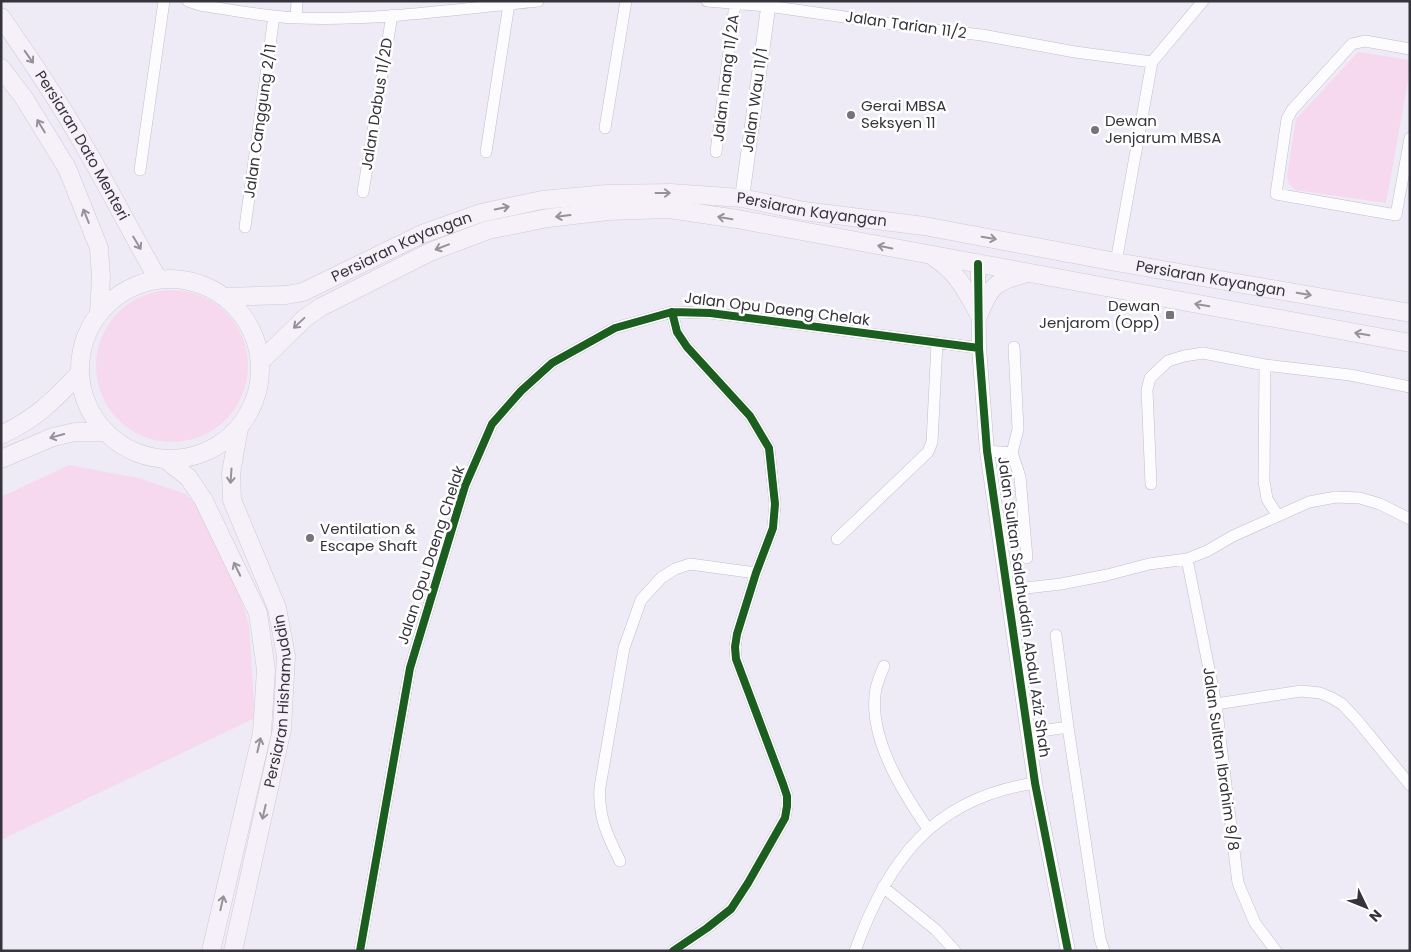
<svg xmlns="http://www.w3.org/2000/svg" width="1411" height="952" font-family="Poppins,sans-serif">
  <rect width="100%" height="100%" fill="#eeebf7"/>
  <!-- green -->
  <path fill="#f6d9ee" d="M1358 52 1410 60V70L1386 203 1295 190 1289 184 1287 176 1296 119Z
    M96 366a76 76 0 1 1 152 0a76 76 0 1 1-152 0Z
    M69 465 139 478 186 494 201 510 231 567 249 625 255 718 1 840V497Z"/>
  <g fill="none" stroke-linecap="round" stroke-linejoin="round">
    <!-- minor casing -->
    <g stroke="#c1bec8" stroke-width="12">
      <path id="minor" d="M188 1 200 5C232 10 266 17 298 18 378 21 458 9 538 1
        M707 1 768 6 928 29 982 35 1075 52 1152 62
        M296 18 297 1
        M1410 49 1365 41 1352 44 1292 110 1287 119 1276 194 1396 215 1410 138
        M605 128 626 1
        M486 152 509 4
        M716 152 735 4
        M140 170 164 1
        M363 192 392 15
        M245 227 274 16
        M1116 262 1152 62 1203 1
        M672 312 677 332 687 347 750 416 769 448 775 504 773 528 756 573 737 634 735 647 736 659 783 784 787 796V806L785 818 748 883 731 909 707 928 673 951
        M1265 365 1264 481 1267 499 1278 516
        M987 451 1012 453 1018 429 1014 347
        M1012 453 1020 477 1027 558
        M1151 484 1147 390 1150 378 1168 361 1184 356 1203 353 1265 365 1350 375 1410 387
        M837 539 928 452 932 442 937 343
        M1187 559 1216 704 1238 883 1255 923 1276 951
        M1008 590 1061 584 1107 575 1149 564 1187 559 1207 551 1233 536 1309 502 1336 497 1360 498 1380 504 1410 519
        M1056 635 1068 727 1100 939 1104 951
        M884 666C881 673 878 681 876 688 867 736 902 791 928 829
        M1216 704 1301 691 1320 693 1332 698 1342 704 1357 720 1410 785
        M1028 733 1068 727
        M620 861C607 835 598 816 600 787L624 648 641 600 661 578 675 569 690 564 756 573
        M883 887 936 930 955 951
        M360 951 410 668 465 486 492 424 521 391 552 363 615 328 672 312 710 313 979 348
        M855 951C888 859 934 798 1035 783"/>
    </g>
    <!-- tertiary casing -->
    <g stroke="#c1bec8" stroke-width="15">
      <path id="tertiary" d="M742 198 769 1
        M978 264 979 348 987 451 1035 783 1068 951"/>
    </g>
    <!-- primary casing -->
    <g stroke="#cccbd1" stroke-width="19">
      <g id="primary">
        <path id="s1" d="M1 17C31 60 60 103 86 149 111 192 133 236 158 279"/>
        <path d="M1 68 24 98 67 168 99 248 101 277 99 314"/>
        <path d="M935 258C958 273 966 291 979 314"/>
        <circle cx="170" cy="369" r="90"/>
        <path id="s2" d="M226 297 286 295 303 292 422 234 481 213 542 200 607 194 671 193 742 198 804 211 924 226 1116 262 1410 313"/>
        <path d="M979 314C990 287 995 281 1024 274"/>
        <path d="M261 361 305 318 321 307 430 252 488 230 548 218 608 211 669 209 737 219 1410 343"/>
        <path d="M1 435C37 418 53 401 80 373"/>
        <path d="M1 459 53 437 75 432H105"/>
        <path d="M166 460 188 477 203 499 258 613 266 670 262 733 211 951"/>
        <path id="s3" d="M233 951 282 729 286 656 277 608 232 500 231 473 239 428"/>
      </g>
    </g>
    <!-- minor -->
    <use href="#minor" stroke="#fcfcfe" stroke-width="11"/>
    <!-- tertiary -->
    <use href="#tertiary" stroke="#fcfcfe" stroke-width="14"/>
    <!-- primary -->
    <use href="#primary" stroke="#f6f1f8" stroke-width="18"/>
    <!-- cycleway casing -->
    <g stroke="#fff" stroke-width="11">
      <path id="cycleway" d="M978 264 979 348 987 451 1035 783 1068 951
        M672 312 677 332 687 347 750 416 769 448 775 504 773 528 756 573 737 634 735 647 736 659 783 784 787 796V806L785 818 748 883 731 909 707 928 673 951
        M360 951 410 668 465 486 492 424 521 391 552 363 615 328 672 312 710 313 979 348"/>
    </g>
    <!-- cycleway -->
    <use href="#cycleway" stroke="#1b5e20" stroke-width="8"/>
  </g>
  <!-- one-way arrows -->
  <defs><path id="oneway-shaft" d="M-6 0H5M1.5-3L5.5 0L1.5 3" fill="none" stroke-width="1.6" stroke-linecap="round" stroke-linejoin="round" transform="scale(1.25)"/></defs>
  <g stroke="#96929a">
    <use href="#oneway-shaft" transform="translate(29 57) rotate(55)"/>
    <use href="#oneway-shaft" transform="translate(41 126) rotate(-121)"/>
    <use href="#oneway-shaft" transform="translate(663 193)"/>
    <use href="#oneway-shaft" transform="translate(502 208) rotate(-12)"/>
    <use href="#oneway-shaft" transform="translate(86 216) rotate(-112)"/>
    <use href="#oneway-shaft" transform="translate(563 216) rotate(173)"/>
    <use href="#oneway-shaft" transform="translate(725 218) rotate(-171)"/>
    <use href="#oneway-shaft" transform="translate(989 238) rotate(10)"/>
    <use href="#oneway-shaft" transform="translate(137 243) rotate(59)"/>
    <use href="#oneway-shaft" transform="translate(442 247) rotate(159)"/>
    <use href="#oneway-shaft" transform="translate(885 247) rotate(-169)"/>
    <use href="#oneway-shaft" transform="translate(1304 294) rotate(10)"/>
    <use href="#oneway-shaft" transform="translate(1202 305) rotate(-170)"/>
    <use href="#oneway-shaft" transform="translate(299 323) rotate(137)"/>
    <use href="#oneway-shaft" transform="translate(1362 334) rotate(-170)"/>
    <use href="#oneway-shaft" transform="translate(57 436) rotate(165)"/>
    <use href="#oneway-shaft" transform="translate(231 476) rotate(94)"/>
    <use href="#oneway-shaft" transform="translate(237 569) rotate(-116)"/>
    <use href="#oneway-shaft" transform="translate(259 745) rotate(-77)"/>
    <use href="#oneway-shaft" transform="translate(264 812) rotate(103)"/>
    <use href="#oneway-shaft" transform="translate(222 903) rotate(-77)"/>
  </g>
  <!-- markers -->
  <g fill="#76737d" stroke="#fff" stroke-width="2">
    <circle cx="851" cy="115" r="5"/>
    <circle cx="1095" cy="130" r="5"/>
    <rect x="1165" y="310" width="10" height="10" rx="2.5"/>
    <circle cx="310" cy="538" r="5"/>
  </g>
  <g text-anchor="middle" stroke-width="5" stroke-linejoin="round" paint-order="stroke">
    <!-- street labels -->
    <g font-size="15" fill="#35333b" stroke="#fff">
      <text transform="translate(906 25) rotate(8)" y="5">Jalan Tarian 11/2</text>
      <text transform="translate(726 78) rotate(-83)" y="5">Jalan Inang 11/2A</text>
      <text transform="translate(755 100) rotate(-82)" y="5">Jalan Wau 11/1</text>
      <text transform="translate(377 104) rotate(-81)" y="5">Jalan Dabus 11/2D</text>
      <text transform="translate(260 121) rotate(-82)" y="5">Jalan Canggung 2/11</text>
      <text dy="5" stroke="none"><textPath href="#s1" startOffset="152">Persiaran Dato Menteri</textPath></text>
      <text dy="5" stroke="none"><textPath href="#s2" startOffset="606">Persiaran Kayangan</textPath></text>
      <text dy="5" stroke="none"><textPath href="#s2" startOffset="186">Persiaran Kayangan</textPath></text>
      <text dy="5" stroke="none"><textPath href="#s2" startOffset="1011">Persiaran Kayangan</textPath></text>
      <text transform="translate(777 309) rotate(7)" y="5">Jalan Opu Daeng Chelak</text>
      <text transform="translate(431 555) rotate(-72)" y="5">Jalan Opu Daeng Chelak</text>
      <text transform="translate(1024 607) rotate(82)" y="5">Jalan Sultan Salahuddin Abdul Aziz Shah</text>
      <text dy="5" stroke="none"><textPath href="#s3" startOffset="255">Persiaran Hishamuddin</textPath></text>
      <text transform="translate(1221 759) rotate(82)" y="5">Jalan Sultan Ibrahim 9/8</text>
    </g>
    <!-- poi labels -->
    <g font-size="15" fill="#35333b" stroke="#fff" text-anchor="start">
      <text x="861" y="111">Gerai MBSA<tspan x="861" dy="17">Seksyen 11</tspan></text>
      <text x="1105" y="126">Dewan<tspan x="1105" dy="17">Jenjarum MBSA</tspan></text>
      <text x="1160" y="311" text-anchor="end">Dewan<tspan x="1160" dy="17">Jenjarom (Opp)</tspan></text>
      <text x="320" y="534">Ventilation &amp;<tspan x="320" dy="17">Escape Shaft</tspan></text>
    </g>
  </g>
  <!-- border -->
  <rect width="1411" height="952" fill="none" stroke="#35333b" stroke-width="5"/>
  <!-- north arrow -->
  <g transform="translate(1366 907) rotate(133)" stroke="#ffffff" stroke-width="4" paint-order="stroke">
  <path d="M0-4L9 19L0 12L-9 19Z" fill="#35333b"/>
  <text y="-8" font-size="14" font-weight="bold" text-anchor="middle" fill="#35333b">N</text>
  </g>
</svg>
